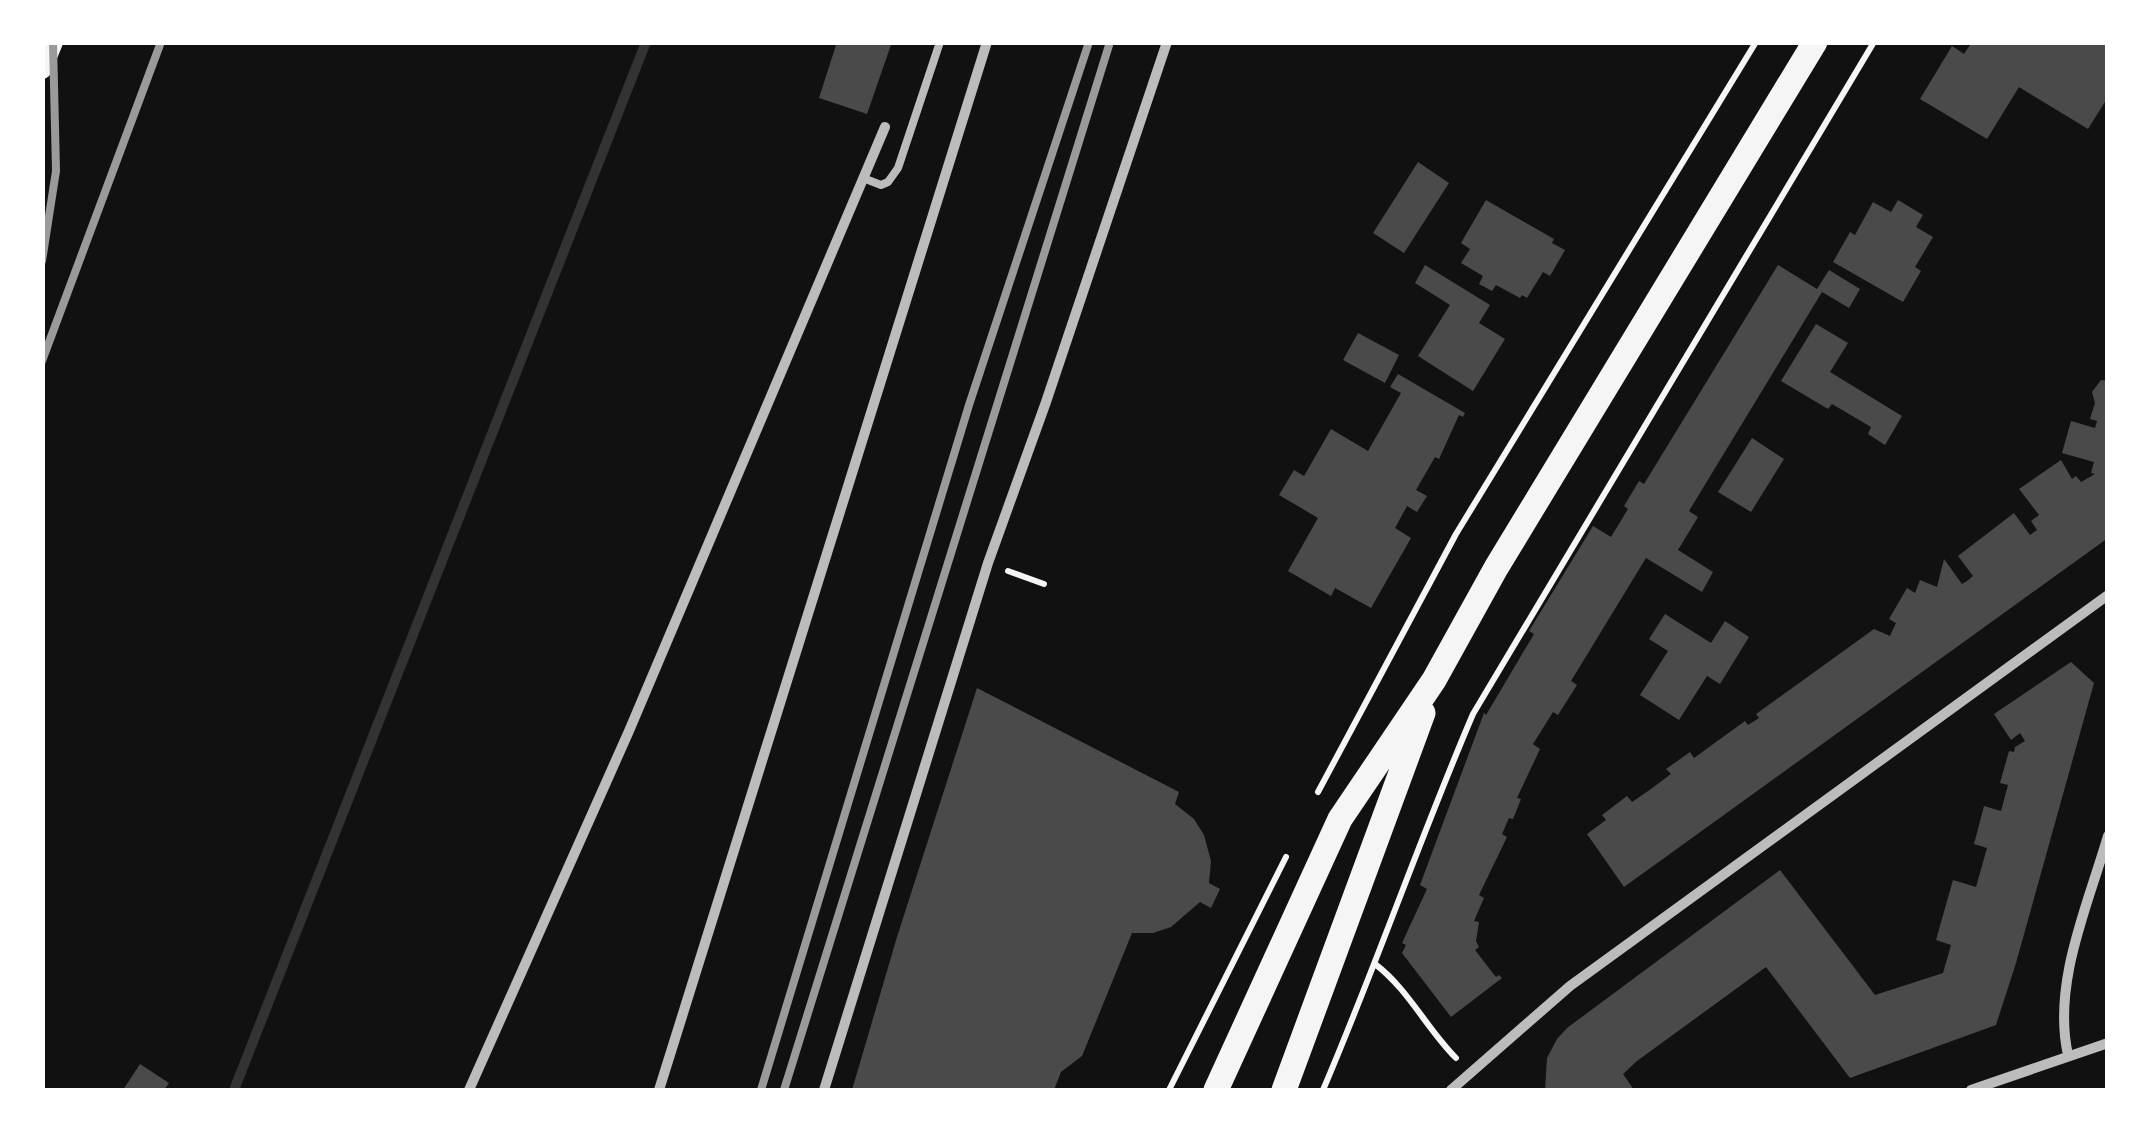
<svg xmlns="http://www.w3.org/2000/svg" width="2150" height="1133" font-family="'Zilla Slab',serif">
  <rect width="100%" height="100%" fill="#111"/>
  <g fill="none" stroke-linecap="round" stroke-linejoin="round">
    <!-- stream -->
    <path stroke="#333" stroke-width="10" d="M234 1090 646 42"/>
  </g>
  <!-- building -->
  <path fill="#4a4a4a" d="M837 42H892L867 114 819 98Z
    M1972 42H2108V97L2088 129 2019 87 1987 139 1920 99 1952 46 1964 54Z
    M1418 162 1449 183 1404 253 1373 233Z
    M1486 200 1554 239 1552 243 1565 250 1550 276 1543 272 1527 298 1522 295 1520 298 1496 285 1492 291 1479 284 1483 276 1461 263 1470 249 1461 243Z
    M1898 200 1923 215 1916 227 1933 237 1915 267 1921 271 1903 302 1833 262 1850 232 1855 235 1873 202 1891 212Z
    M1425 265 1490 305 1479 323 1505 339 1473 391 1418 356 1450 305 1415 283Z
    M1778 265 1817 289 1829 270 1860 289 1849 308 1822 292 1689 511 1698 517 1678 550 1713 572 1702 592 1646 558 1571 681 1577 685 1558 715 1553 712 1533 744 1540 749 1517 798 1521 799 1513 819 1509 818 1502 834 1507 837 1479 895 1484 898 1474 921 1479 922 1476 941 1479 947 1475 950 1496 977 1499 975 1502 978 1451 1017 1402 953 1406 945 1402 943 1427 889 1420 885 1484 713 1486 715 1534 634 1529 631 1593 526 1611 537 1628 509 1624 506 1639 481 1644 484Z
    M1816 324 1848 343 1830 372 1902 416 1885 445 1868 434 1871 427 1832 404 1828 409 1781 381Z
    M1358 333 1399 355 1385 383 1343 360Z
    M1398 374 1465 413 1463 417 1459 415 1439 459 1435 457 1416 490 1427 496 1417 512 1407 506 1395 528 1411 538 1371 608 1335 588 1331 596 1288 571 1318 518 1279 495 1294 470 1304 476 1331 429 1368 451 1401 393 1390 387Z
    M2101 380 2108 381V538L1624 887 1587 834 1606 820 1602 815 1627 796 1632 802 1651 789 1671 774 1666 769 1690 752 1694 758 1745 721 1748 725 1759 718 1756 714 1874 629 1890 636 1896 623 1889 619 1907 588 1915 593 1920 580 1937 587 1944 559 1962 584 1967 581 1973 576 1958 556 2014 513 2030 535 2037 530 2031 521 2039 515 2019 489 2061 460 2072 479 2076 476 2081 482 2095 474 2091 473 2094 462 2062 453 2071 421 2095 428 2097 421 2090 419 2095 403 2092 392Z
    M1752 438 1784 459 1751 512 1718 492Z
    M1665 614 1711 643 1725 621 1749 637 1720 684 1707 676 1679 720 1640 695 1668 651 1649 639Z
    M2071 662 2094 683 2016 963 1996 1025 1850 1078 1766 967 1637 1061 1623 1074 1634 1090H1545L1547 1058 1557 1039 1567 1028 1780 870 1875 995 1943 973 1951 945 1936 940 1953 880 1976 887 1987 848 1974 844 1984 806 2001 811 2008 785 2000 783 2009 751 2014 752 2015 747 2025 741 2020 733 2011 740 1994 714Z
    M977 688 1179 792 1175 804 1194 819 1204 835 1211 861 1209 883 1220 889 1211 908 1200 902 1171 927 1153 933H1132L1082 1056 1061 1072 1054 1090H852L897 937Z
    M140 1064 169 1083 164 1090H123Z"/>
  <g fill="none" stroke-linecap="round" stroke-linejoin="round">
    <!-- path -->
    <path stroke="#f5f5f5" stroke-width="6" d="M1008 571 1044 584
      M1318 792 1456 534 1756 42
      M1375 964C1408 989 1427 1029 1456 1058
      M1169 1090 1286 857
      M1323 1090C1376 966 1420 838 1473 714L1874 42"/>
    <!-- service -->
    <path stroke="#bcbcbc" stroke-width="8" d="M863 178 881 185 888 182 898 168 940 42"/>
    <!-- minor -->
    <path stroke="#bcbcbc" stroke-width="10" d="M2068 1055C2052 983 2088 905 2108 836
      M469 1090 629 731 885 127
      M659 1090 987 42
      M824 1090 988 563 1046 402 1167 42
      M1451 1090 1570 986 2108 595
      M1971 1090 2108 1043"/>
    <!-- secondary -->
    <path stroke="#f5f5f5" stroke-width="20" d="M42 69 53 42"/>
    <!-- primary -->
    <path stroke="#f5f5f5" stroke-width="25" d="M1216 1090 1340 819 1434 680 1496 568 1815 42
      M1284 1090 1423 713"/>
    <!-- rail -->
    <path stroke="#9a9a9a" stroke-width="8" d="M42 261 56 171 53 42
      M42 361 161 42
      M761 1090 969 405 1089 42
      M784 1090 1110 42"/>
  </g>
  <!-- border -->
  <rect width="2150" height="1133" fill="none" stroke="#ffffff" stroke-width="90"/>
</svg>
